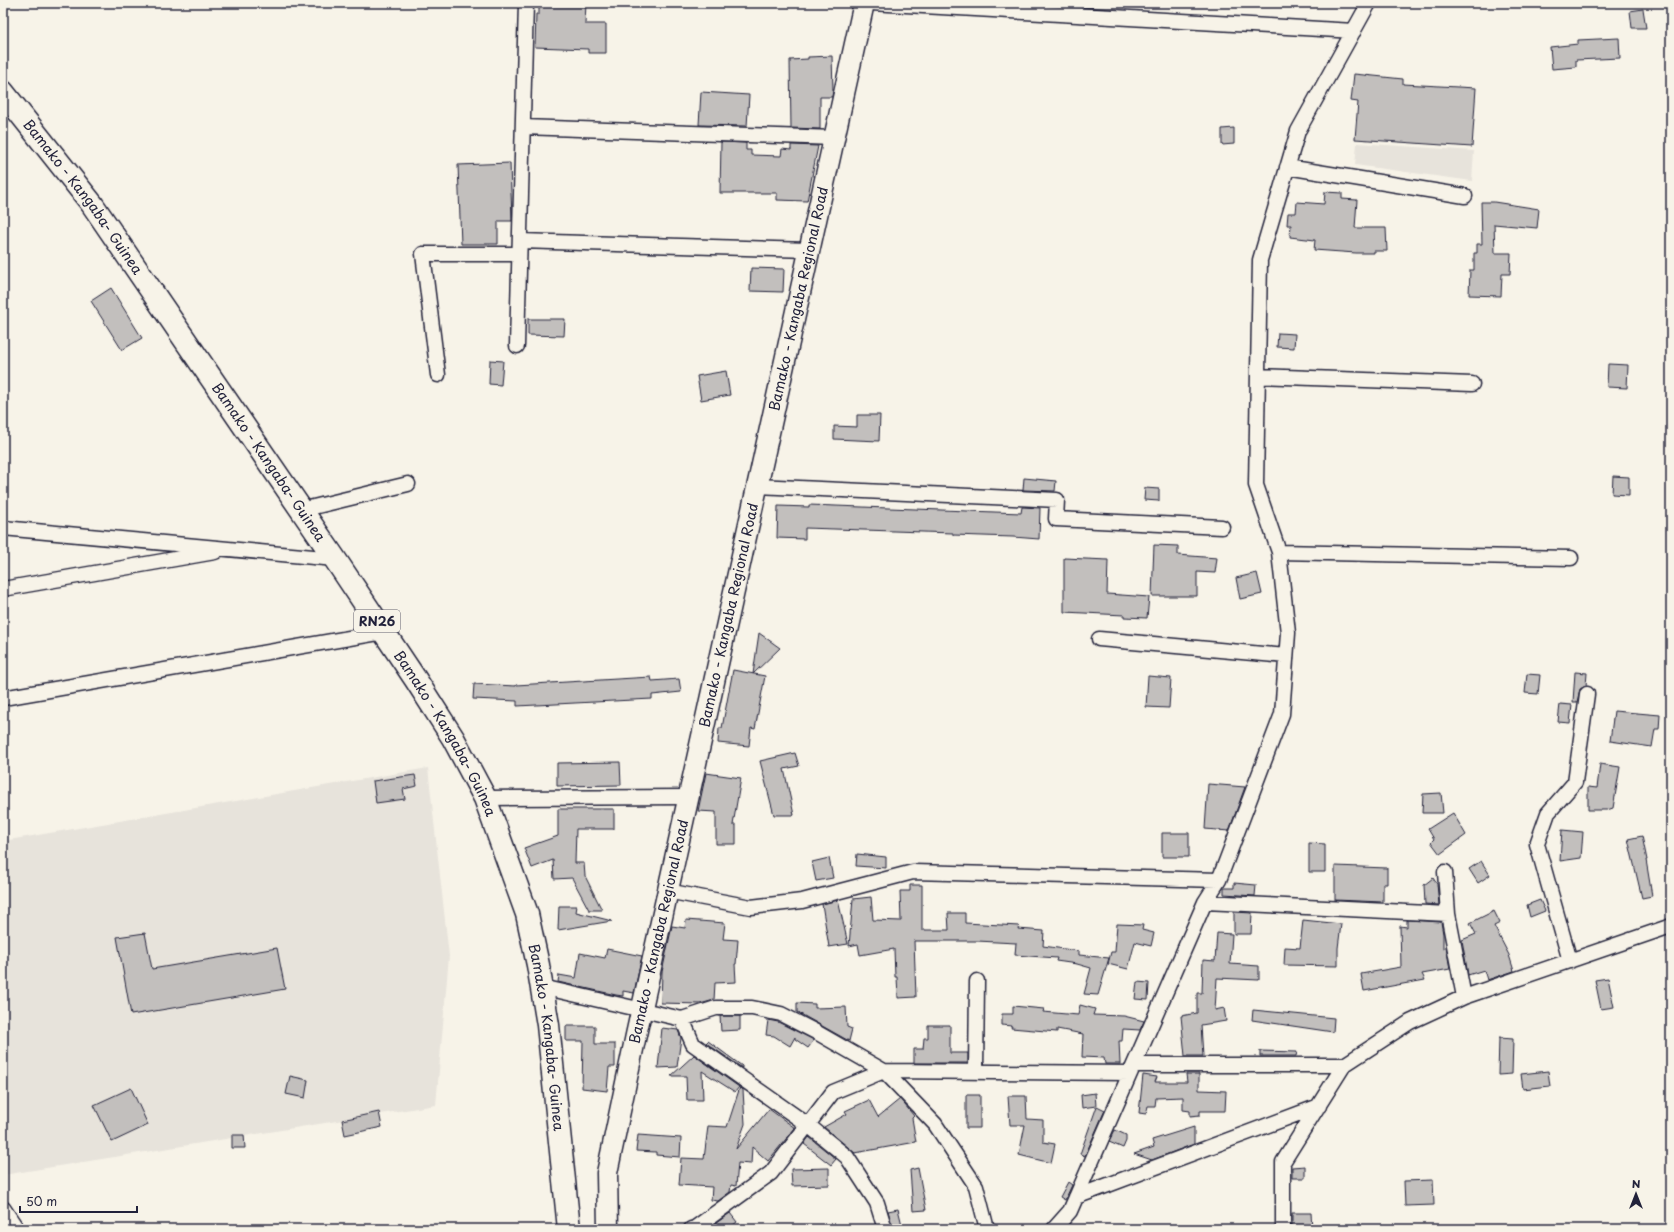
<svg xmlns="http://www.w3.org/2000/svg" width="1674" height="1232" font-family="'Playpen Sans',sans-serif">
  <rect width="100%" height="100%" fill="#f7f3e8"/>
  <filter id="ink" filterUnits="userSpaceOnUse"><feTurbulence type="fractalNoise" baseFrequency=".025" numOctaves="2"/><feDisplacementMap in="SourceGraphic" scale="8" xChannelSelector="R" yChannelSelector="G"/><feConvolveMatrix kernelMatrix="1 2 1 2 8 2 1 2 1" color-interpolation-filters="sRGB"/></filter>
  <g filter="url(#ink)">
    <!-- built -->
    <path fill="#e7e3db" d="M1357 143 1474 151 1472 181 1355 165Z
      M428 768 449 956 436 1105 3 1175V841Z"/>
    <!-- building -->
    <path fill="#c2bfbd" stroke="#22223b" d="M539 3H586L585 24H606V53H588V49L535 47 536 14H539Z
      M1643 9 1646 28H1632L1630 11Z
      M1619 38 1620 58 1576 60V67L1552 69 1550 47 1578 44V40Z
      M832 56 833 90 832 97H820V129L791 128 790 60 808 59V57Z
      M1354 74 1403 79V84L1476 88 1472 147 1355 139 1358 102 1351 101Z
      M701 92 749 95 747 126 699 125Z
      M1234 128V144L1222 145V129Z
      M721 142 746 143V150H751V155L781 156 782 149 791 150V145L818 146 807 201 777 200V193H720Z
      M510 163 512 221H498V244H461L458 165Z
      M1325 192 1342 193V199L1357 200 1355 228H1386L1387 251H1374V253H1356L1314 250 1315 240 1290 237 1291 225H1287L1288 213H1296L1297 202 1324 204Z
      M1481 202H1494L1539 209 1537 228 1494 224 1495 253H1511L1510 274H1502L1501 296 1469 295 1470 270H1474V253H1477V244H1482Z
      M751 268 784 269 783 292 750 291Z
      M111 288 142 338 122 350 91 301Z
      M528 319H565L564 336 528 335Z
      M1278 333 1295 334 1294 348 1277 347Z
      M490 360 503 361 501 385 489 384Z
      M1608 364 1628 365 1627 388 1607 387Z
      M726 371 730 395 701 400 697 376Z
      M857 415H880L879 441 834 439V426L857 427Z
      M1613 476 1629 477V495L1612 494Z
      M1024 478 1056 481 1055 491 1023 490Z
      M1145 488 1159 489V501L1144 500Z
      M809 505 1021 513 1022 507 1040 508 1039 539 1013 537 953 535V533L805 528V539L777 538 778 506 809 507Z
      M1154 545 1178 546V555L1217 558 1215 573 1197 572V596H1152Z
      M1064 558 1108 560 1107 594 1149 597 1147 618 1124 617V615L1064 612Z
      M1257 573 1262 594 1240 599 1236 578Z
      M759 633 780 648 753 674Z
      M733 670 765 676 755 729 751 728 749 746 718 743 719 728H722Z
      M1575 672 1587 673 1586 686 1580 689 1577 702H1573Z
      M1527 674 1540 675 1538 694 1525 693Z
      M1148 676 1171 678 1169 708 1146 707Z
      M651 677 652 681 679 679 681 692 652 695V699L517 706V701L473 699 474 684 516 686V685Z
      M1560 704 1572 705 1570 723 1558 722Z
      M1614 711 1660 715 1659 729H1655L1652 747 1610 741Z
      M795 753 799 766 784 769 794 815H774L760 761Z
      M620 762 621 785 557 786V763Z
      M1600 764 1620 767 1613 808 1607 810H1588V787L1597 788Z
      M706 773 741 778 733 825H736V844H716V812L698 811Z
      M415 775 417 786 403 789 405 799 376 803 373 781Z
      M1208 784 1245 787 1229 831 1205 829Z
      M1441 793 1443 813H1422L1423 794Z
      M558 809H614V829H576L575 863H584L585 876 602 910H589L572 878 554 879 553 860 532 868 524 848 558 836Z
      M1453 813 1466 835 1440 854 1431 842 1434 839 1428 829Z
      M1562 830 1583 832 1581 858 1560 861Z
      M1162 833H1189V857H1162Z
      M1642 836 1647 860H1646L1652 896 1642 898 1628 839Z
      M1309 843 1325 844V872H1309Z
      M857 854 886 857V868L856 866Z
      M829 858 833 878 816 881 812 862Z
      M1481 861 1490 875 1478 883 1469 869Z
      M1335 866 1387 868V884H1383V902L1335 900Z
      M1433 878 1437 884 1439 905 1425 904 1424 885Z
      M1234 883 1256 885 1255 896 1224 894V888H1234Z
      M910 885H922V930H949L948 913H965V923L1019 926 1018 929 1044 931 1043 946 1079 951V955L1109 958 1098 995 1084 994 1091 968 1077 964 1056 961 1057 958 1015 955 1016 943 977 941H914L916 997 898 998 897 977H895L894 949 860 955 858 944 849 946 853 899 871 897 873 920 901 921 900 891H910Z
      M838 900 848 944 829 947 822 904Z
      M1540 900 1545 911 1530 917 1527 905Z
      M559 906H577L576 912 612 921 558 930Z
      M1494 911 1500 923 1494 926 1509 955 1514 971 1487 980 1484 970 1468 975 1462 940 1476 934 1470 923Z
      M1234 912 1252 913 1251 934H1234Z
      M686 920 725 923 723 939 738 940 736 964H735L736 982 715 983 714 1000 700 1004 661 1003 662 972 672 926 685 928Z
      M1303 920 1341 924 1338 948V966L1284 965 1285 947 1300 948Z
      M1407 920 1441 922 1443 934V948L1446 946 1450 969 1422 974 1425 980 1364 991 1361 974 1401 967 1400 926 1407 927Z
      M1117 924 1143 925 1142 930 1154 933 1151 946 1135 942 1128 969 1108 964 1111 952H1115Z
      M145 933 152 969 277 948 285 989 131 1015 117 937Z
      M1217 933 1232 934 1230 964 1259 966V980L1217 978 1215 1010 1224 1008 1226 1021 1201 1025 1203 1056H1185L1181 1016 1197 1013V993H1202L1203 960 1215 961Z
      M607 949 642 956 634 993 623 991V996L616 995 558 982 559 975 576 978 580 953 605 958Z
      M1608 978 1614 1007 1601 1009 1595 980Z
      M1137 982 1149 983 1148 1000 1135 999Z
      M797 1003 815 1004V1008L846 1007 847 1027 852 1029 849 1041 797 1012Z
      M1080 1005 1095 1009 1093 1015 1124 1016 1144 1021 1140 1030 1123 1029 1122 1041H1119L1120 1064H1105L1104 1058 1082 1057 1083 1034 1057 1029V1032L1011 1028 1012 1026 1002 1025V1014H1013V1006L1044 1009 1043 1012 1078 1015Z
      M1253 1010 1334 1018 1333 1032 1252 1020Z
      M720 1016H740V1030L721 1031Z
      M768 1020 778 1022 814 1040 808 1048 795 1039V1037L790 1046 774 1036 766 1035Z
      M928 1025H950V1053H968V1063H914V1049H923L924 1038H928Z
      M566 1026H595V1044H615V1067H609L607 1091 582 1088 583 1041H566Z
      M662 1028 678 1030 681 1038 677 1067 658 1068Z
      M1499 1038 1513 1039 1512 1074 1498 1075Z
      M708 1041 742 1066V1068L706 1043Z
      M1260 1051 1297 1052 1296 1056H1260Z
      M694 1055 739 1087 735 1092 702 1071 703 1100H687L686 1076H671Z
      M1548 1071 1550 1086 1523 1089 1521 1074Z
      M1186 1074H1199V1090L1226 1091 1225 1111H1200V1115L1190 1116V1111L1183 1110V1097L1156 1098 1155 1106H1148L1146 1114 1139 1113 1143 1075 1157 1077 1155 1082H1187Z
      M290 1076 308 1080 305 1098 286 1094Z
      M740 1087 743 1090 745 1124 736 1149 769 1109 795 1128 768 1161 752 1147 751 1164 738 1163 736 1186 731 1185 730 1192 718 1201 711 1200 712 1187 679 1185 681 1158 704 1159 708 1126 727 1127Z
      M131 1088 148 1125 112 1142 94 1105Z
      M1095 1093 1096 1106 1082 1108 1081 1095Z
      M966 1095H980V1128H966Z
      M1008 1096H1026L1027 1119 1043 1120V1142L1055 1144 1051 1163 1019 1155 1025 1125H1010Z
      M900 1099 914 1116 912 1118 916 1142 855 1153 824 1127 847 1114 845 1111 869 1100 878 1117Z
      M1097 1106 1105 1110 1085 1156 1080 1154Z
      M379 1112 382 1127 345 1135 342 1120Z
      M1194 1127V1144L1152 1160 1134 1154 1154 1147 1152 1140Z
      M1115 1130 1126 1135V1141L1123 1148 1109 1142Z
      M232 1135H244L245 1148H232Z
      M638 1135 681 1138 680 1157 656 1155V1152L636 1151Z
      M809 1137 836 1159 831 1165 804 1144Z
      M1305 1166V1178H1292V1167Z
      M829 1168V1185L792 1186 791 1169Z
      M918 1168 926 1210 913 1211 910 1170Z
      M1433 1180 1434 1205 1405 1206 1404 1181Z
      M1068 1182 1072 1185 1065 1200 1060 1197Z
      M898 1209 903 1229H893L888 1211Z
      M730 1213 737 1222 728 1229H708Z
      M1292 1213H1311L1312 1229H1292Z"/>
    <g fill="none" stroke-linecap="round" stroke-linejoin="round">
      <!-- street casing -->
      <g stroke="#22223b" stroke-width="17">
        <path id="street" d="M871 3 1354 31
          M523 127 834 138
          M1287 167 1465 196
          M520 241 809 250
          M517 346 526 3
          M438 375 423 254H519
          M1258 376 1472 384
          M756 486 1057 500 1056 519 1222 527
          M301 510 408 484
          M3 528 335 559
          M1279 552 1571 558
          M3 589 215 552
          M1099 639 1286 656
          M3 698 384 632
          M485 798 688 797
          M1445 872 1448 914 1464 997
          M667 891 751 907 802 901 913 872 1219 880
          M1205 902 1448 914
          M1570 961 1537 844 1548 813 1575 782 1587 694
          M542 987 682 1019 716 1008H752L781 1014 816 1032 884 1071 935 1124 976 1186 987 1229
          M682 1019 693 1044 808 1125 847 1157 877 1203 885 1229
          M1134 1065H1344L1410 1022 1464 997 1671 926
          M976 1072 977 981
          M1076 1197 1319 1106
          M3 1208 17 1229
          M691 1229 695 1228 771 1173 833 1092 884 1071 1130 1073
          M1054 1229 1070 1211 1205 902 1219 880 1282 714 1288 633 1279 552 1256 485 1260 260 1298 131 1369 3
          M1283 1229V1162L1344 1065"/>
      </g>
      <!-- secondary casing -->
      <g stroke="#22223b" stroke-width="23">
        <g id="secondary">
          <path id="s1" d="M608 1229 607 1173 636 1035 864 3"/>
        </g>
      </g>
      <!-- primary casing -->
      <g stroke="#22223b" stroke-width="25">
        <g id="primary">
          <path id="s2" d="M3 92 92 204 335 559 416 680 453 738 485 798 527 914 538 965 548 1025 569 1229"/>
        </g>
      </g>
      <!-- street -->
      <use href="#street" stroke="#f7f3e8" stroke-width="14"/>
      <!-- secondary -->
      <use href="#secondary" stroke="#f7f3e8" stroke-width="20"/>
      <!-- primary -->
      <use href="#primary" stroke="#f7f3e8" stroke-width="22"/>
    </g>
  </g>
  <g text-anchor="middle" stroke-width="3" stroke-linejoin="round" paint-order="stroke">
    <!-- shield labels -->
    <rect fill="#f7f3e8" stroke="#62616f" stroke-width="1" x="354" y="610" width="46" height="22" rx="3"/>
    <g font-size="13" font-weight="bold" fill="#22223b">
      <text x="377" y="626">RN26</text>
    </g>
    <!-- street labels -->
    <g font-size="14" fill="#22223b" stroke="#f7f3e8">
      <text dy="5" stroke="none"><textPath href="#s2" startOffset="132">Bamako - Kangaba- Guinea</textPath></text>
      <text dy="5" stroke="none"><textPath href="#s1" startOffset="951">Bamako - Kangaba Regional Road</textPath></text>
      <text dy="5" stroke="none"><textPath href="#s2" startOffset="456">Bamako - Kangaba- Guinea</textPath></text>
      <text dy="5" stroke="none"><textPath href="#s1" startOffset="627">Bamako - Kangaba Regional Road</textPath></text>
      <text dy="5" stroke="none"><textPath href="#s2" startOffset="780">Bamako - Kangaba- Guinea</textPath></text>
      <text dy="5" stroke="none"><textPath href="#s1" startOffset="303">Bamako - Kangaba Regional Road</textPath></text>
      <text dy="5" stroke="none"><textPath href="#s2" startOffset="1104">Bamako - Kangaba- Guinea</textPath></text>
    </g>
  </g>
  <!-- margin -->
  <rect width="1674" height="1232" fill="none" stroke="#f7f3e8" stroke-width="16"/>
  <rect x="8" y="8" width="1658" height="1216" fill="none" stroke="#22223b" stroke-width="1.5" filter="url(#ink)"/>
  <!-- north arrow -->
  <g transform="translate(1636 1194)" stroke="#f7f3e8" stroke-width="3" paint-order="stroke">
  <path d="M0-3L7 15L0 10L-7 15Z" fill="#22223b"/>
  <text y="-6" font-size="11" font-weight="bold" text-anchor="middle" fill="#22223b">N</text>
  </g>
  <!-- scale -->
  <path d="M20 1206v6h117v-6" fill="none" stroke="#22223b" stroke-width="2"/>
  <text x="26" y="1206" font-size="12" fill="#22223b" stroke="#f7f3e8" stroke-width="3" paint-order="stroke">50 m</text>
</svg>
